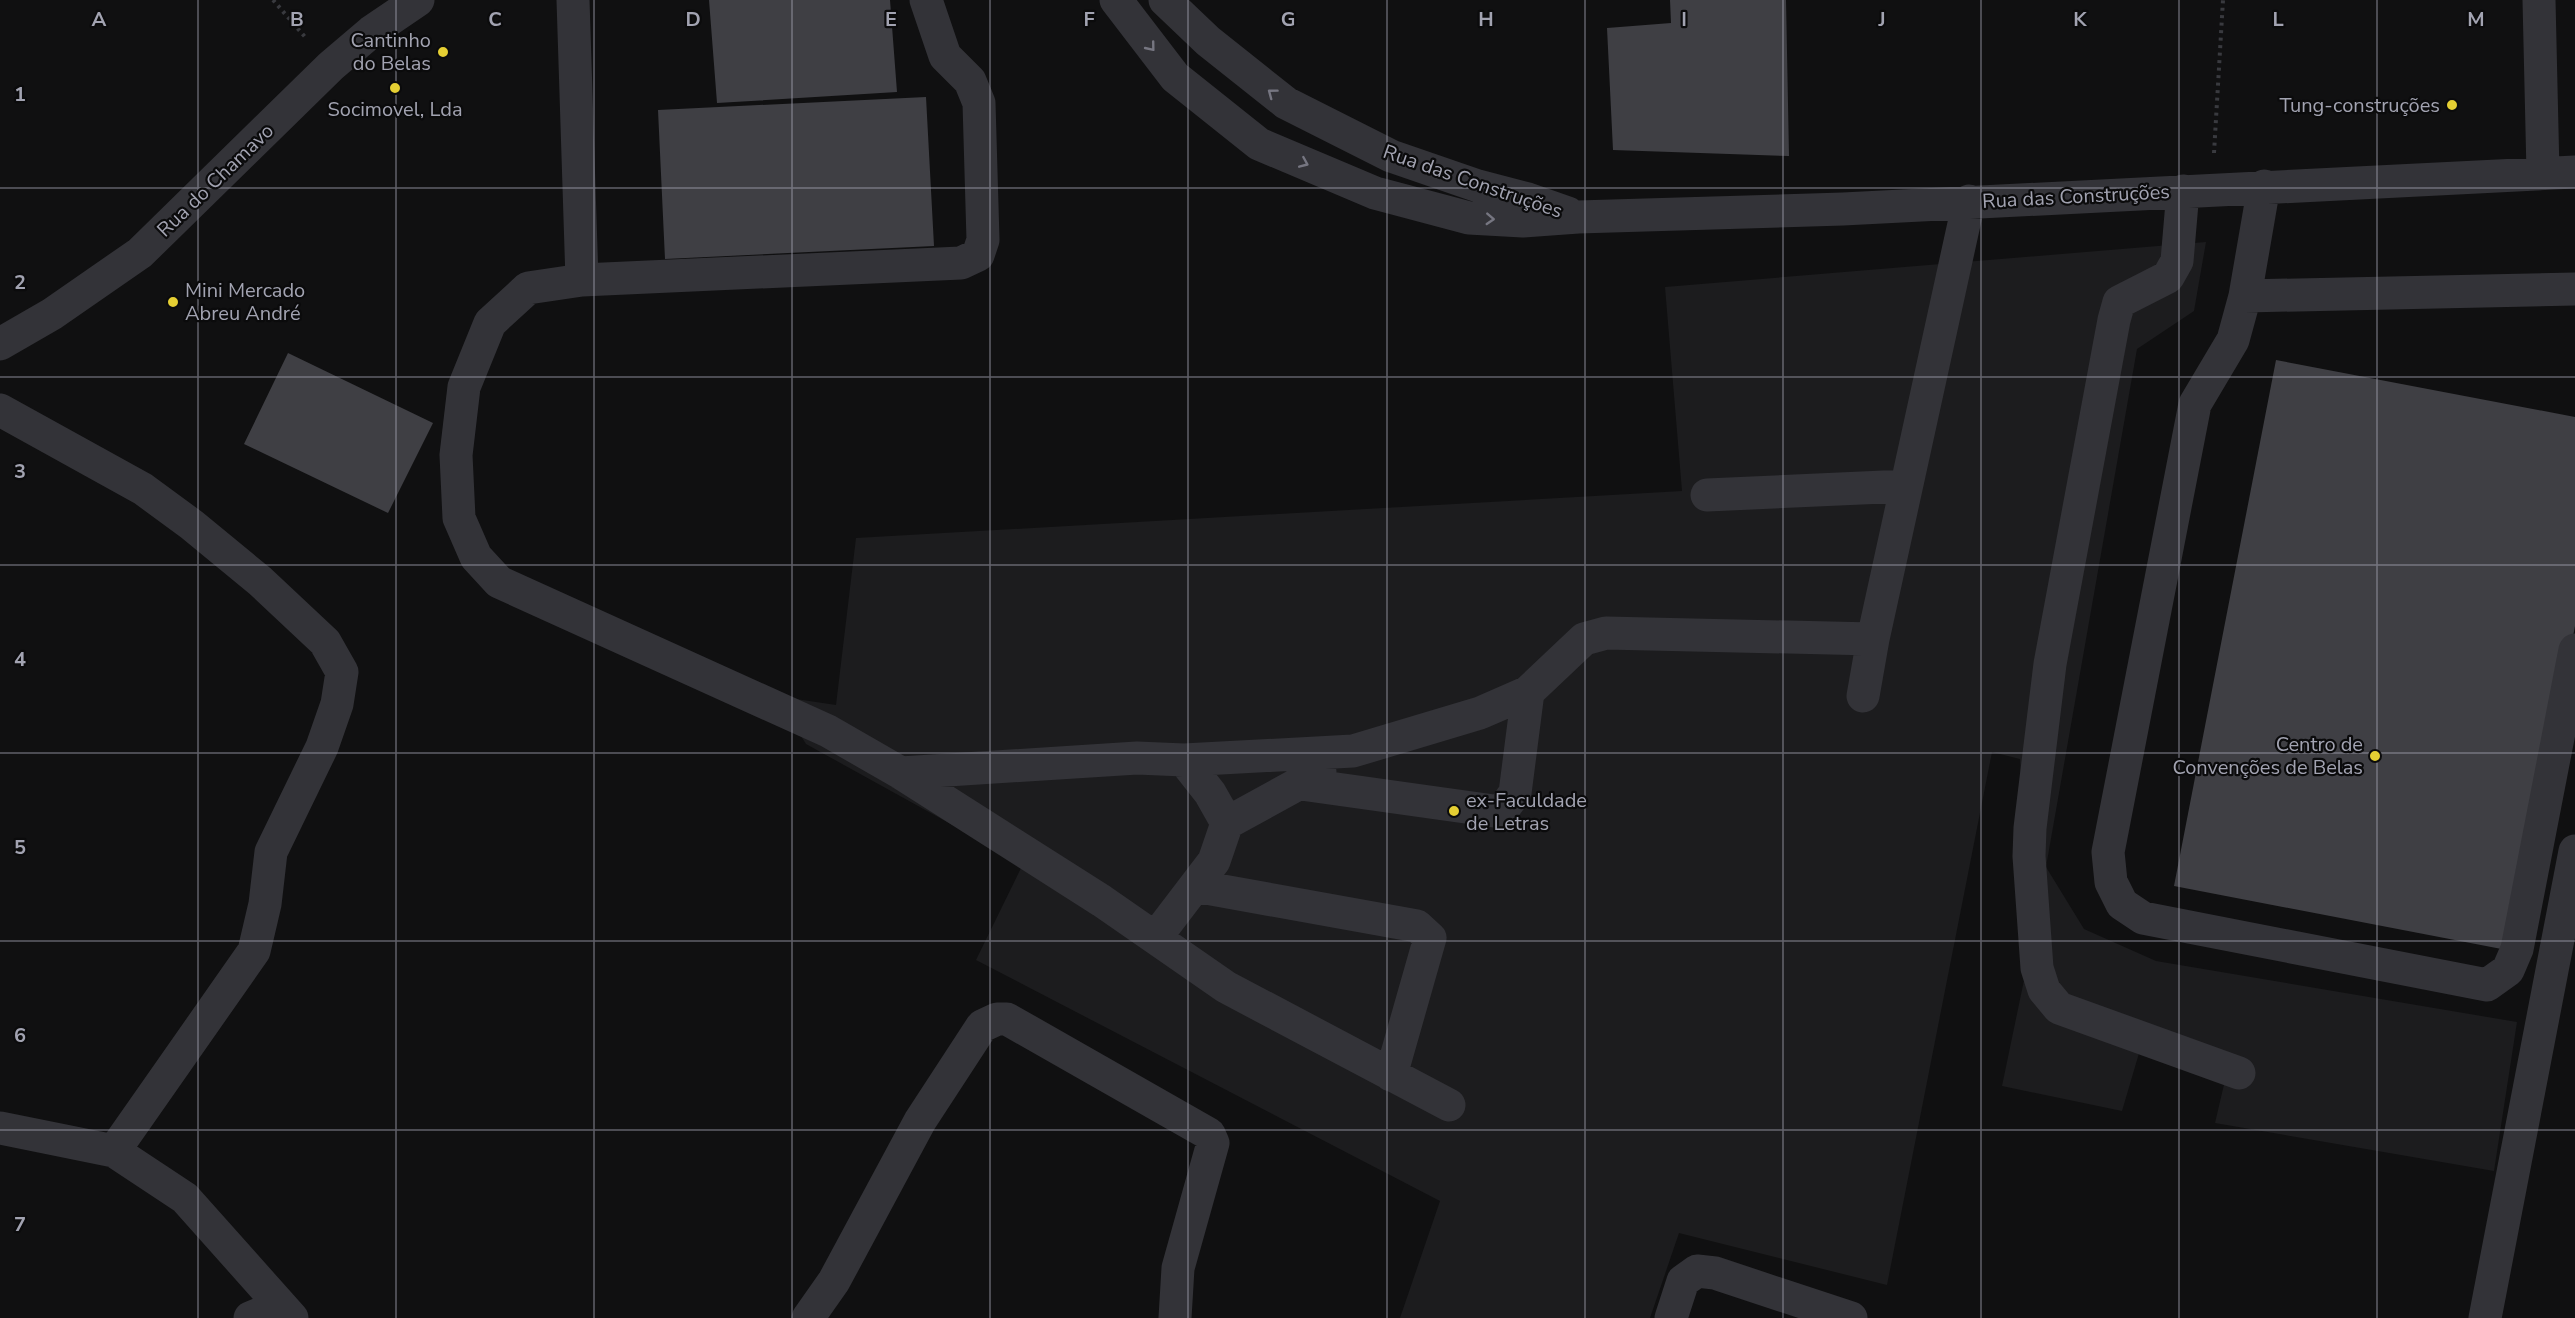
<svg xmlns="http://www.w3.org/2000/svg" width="2575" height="1318" font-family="'Nunito Sans',sans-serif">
  <rect width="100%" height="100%" fill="#101011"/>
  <!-- built -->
  <path fill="#1c1c1e" d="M2206 242 2194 311 2137 349 2046 867 2084 929 2156 961 2517 1022 2494 1171 2215 1123 2226 1076 2142 1043 2122 1111 2002 1086 2028 961 2020 759 1992 752 1887 1285 1679 1233 1650 1318H1400L1440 1201 976 960 1023 864 806 744 776 696 836 705 856 538 1682 491 1665 287Z"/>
  <!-- building -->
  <path fill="#3f3f44" d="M709 0H890L897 92 717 103Z
    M1670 0H1786L1789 156 1613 150 1607 28 1671 23Z
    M926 97 934 246 665 259 658 110Z
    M288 353 433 423 388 513 244 444Z
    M2276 360 2575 417V626L2512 951 2174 886Z"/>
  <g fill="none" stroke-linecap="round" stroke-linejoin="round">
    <!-- path -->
    <path stroke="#393a3f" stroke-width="4" stroke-dasharray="3 4.5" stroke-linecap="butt" d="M273 0 306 38
      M2214 153 2223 0"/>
    <!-- minor -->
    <path stroke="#333338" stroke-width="33" d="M573 0 582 280
      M926 0 945 56 970 81 979 103 983 240 978 255 961 263 582 280 528 288 490 323 464 387 456 455 459 518 476 557 499 582 828 731 901 773 1102 901 1226 987 1449 1105
      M1116 0 1175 77 1259 144 1375 193 1469 218 1523 221 1578 217 1843 209 2575 172
      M1165 0 1208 41 1286 103 1391 156 1478 186 1528 199 1568 213
      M2539 0 2543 173
      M2264 186 2245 296 2233 340 2195 404 2108 852 2111 882 2122 904 2143 918 2487 985 2508 970 2517 949 2575 650
      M2183 191 2177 261 2168 277 2119 302 2114 320 2050 664 2030 828 2029 856 2037 968 2044 990 2059 1008 2239 1073
      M2245 296 2575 289
      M0 344 52 314 140 253 331 66 371 32 418 0
      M0 410 143 489 192 525 260 581 325 642 342 672 337 704 322 747 271 852 265 904 254 951 114 1151
      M1707 495 1906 486
      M1863 696 1873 639 1969 201
      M1184 760 1210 793 1227 823
      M901 773 1137 758 1184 760 1353 751 1480 713 1528 692 1584 639 1606 633 1873 639
      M1301 784 1501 812 1515 793 1528 692
      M1195 886 1417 926 1430 938 1391 1075
      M1156 937 1214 861 1227 823 1320 772
      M0 1128 114 1151 185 1198 292 1318
      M250 1318 280 1305
      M808 1318 834 1281 920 1121 982 1026 997 1019H1007L1209 1134 1213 1143 1178 1268 1175 1318
      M1671 1318 1683 1281 1697 1271 1715 1273 1851 1318
      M2485 1318 2575 851"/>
  </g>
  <!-- one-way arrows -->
  <defs><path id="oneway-chevron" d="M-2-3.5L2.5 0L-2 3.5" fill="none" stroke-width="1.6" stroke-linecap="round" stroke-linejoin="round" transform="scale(1.5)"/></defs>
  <g stroke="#767681">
    <use href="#oneway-chevron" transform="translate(1151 47) rotate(51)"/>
    <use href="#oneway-chevron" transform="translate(1272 93) rotate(-143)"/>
    <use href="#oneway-chevron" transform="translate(1304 163) rotate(23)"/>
    <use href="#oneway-chevron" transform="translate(1490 219) rotate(3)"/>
  </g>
  <!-- grid -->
  <path fill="none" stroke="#a2a3b1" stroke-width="1.5" stroke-opacity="0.55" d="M198 0V1318M396 0V1318M594 0V1318M792 0V1318M990 0V1318M1188 0V1318M1387 0V1318M1585 0V1318M1783 0V1318M1981 0V1318M2179 0V1318M2377 0V1318M0 188H2575M0 377H2575M0 565H2575M0 753H2575M0 941H2575M0 1130H2575"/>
  <!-- markers -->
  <g fill="#e5cf33" stroke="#0b0b0c" stroke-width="2">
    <circle cx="443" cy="52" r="6"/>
    <circle cx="395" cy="88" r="6"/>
    <circle cx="2452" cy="105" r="6"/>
    <circle cx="173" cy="302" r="6"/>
    <circle cx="2375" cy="756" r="6"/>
    <circle cx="1454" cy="811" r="6"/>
  </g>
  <g text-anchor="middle" stroke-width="4.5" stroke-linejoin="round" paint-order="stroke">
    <!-- poi labels -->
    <g font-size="20" fill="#a2a3b1" stroke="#0b0b0c" text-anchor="end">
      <text x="431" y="47">Cantinho<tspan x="431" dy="23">do Belas</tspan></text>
      <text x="2440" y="112">Tung-construções</text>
      <text x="395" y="116" text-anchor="middle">Socimovel, Lda</text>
      <text x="185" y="297" text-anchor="start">Mini Mercado<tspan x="185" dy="23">Abreu André</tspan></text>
      <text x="2363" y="751">Centro de<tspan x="2363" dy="23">Convenções de Belas</tspan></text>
      <text x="1466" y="807" text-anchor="start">ex-Faculdade<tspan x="1466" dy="23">de Letras</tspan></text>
    </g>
    <!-- street labels -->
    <g font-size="20" fill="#a2a3b1" stroke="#0b0b0c">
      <text transform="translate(215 180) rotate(-44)" y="7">Rua do Chamavo</text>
      <text transform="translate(1473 181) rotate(19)" y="7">Rua das Construções</text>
      <text transform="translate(2076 196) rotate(-3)" y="7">Rua das Construções</text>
    </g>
  </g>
  <g font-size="20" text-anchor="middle" font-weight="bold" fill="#a2a3b1" stroke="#0b0b0c" stroke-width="4.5" stroke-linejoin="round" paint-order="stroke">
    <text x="99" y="26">A</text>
    <text x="297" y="26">B</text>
    <text x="495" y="26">C</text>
    <text x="693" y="26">D</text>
    <text x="891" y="26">E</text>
    <text x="1089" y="26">F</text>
    <text x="1288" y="26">G</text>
    <text x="1486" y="26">H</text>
    <text x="1684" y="26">I</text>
    <text x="1882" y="26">J</text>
    <text x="2080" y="26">K</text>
    <text x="2278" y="26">L</text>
    <text x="2476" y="26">M</text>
    <text x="20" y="101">1</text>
    <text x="20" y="289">2</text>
    <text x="20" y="478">3</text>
    <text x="20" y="666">4</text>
    <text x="20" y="854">5</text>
    <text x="20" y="1042">6</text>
    <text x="20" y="1231">7</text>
  </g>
</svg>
